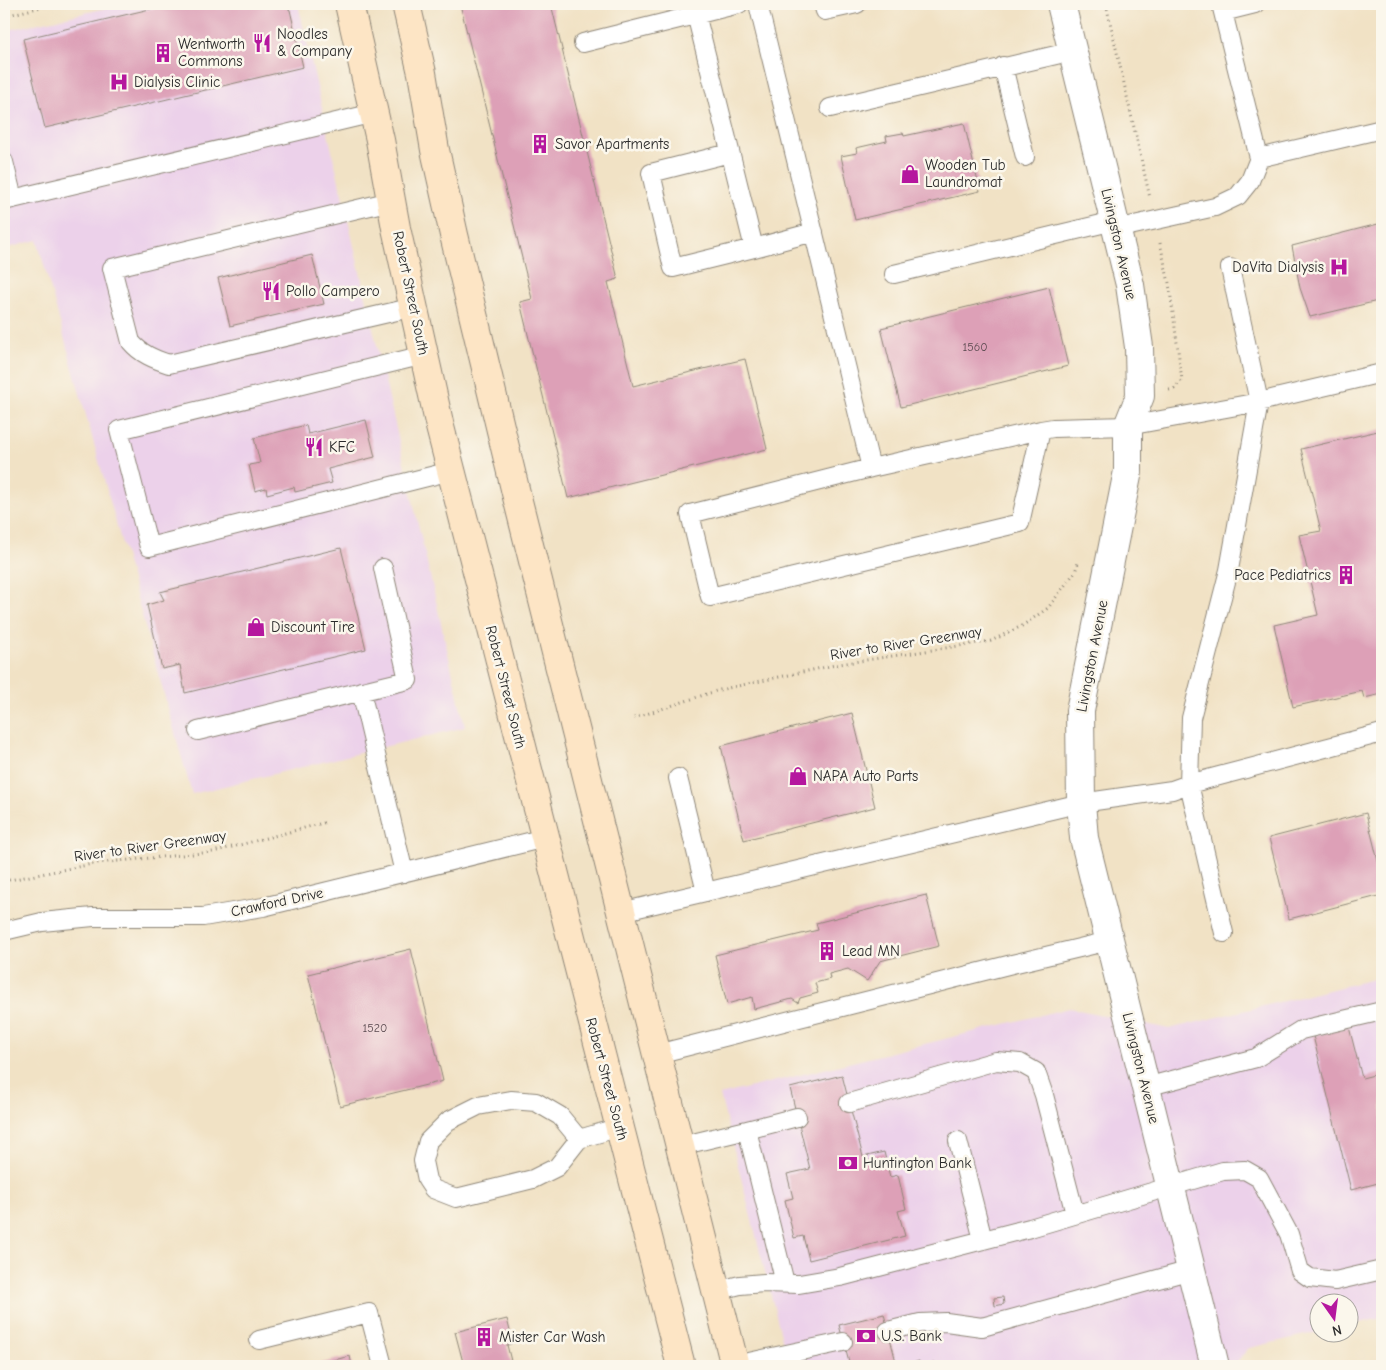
<svg xmlns="http://www.w3.org/2000/svg" width="1386" height="1370" font-family="'Comic Neue',sans-serif">
  <rect width="100%" height="100%" fill="#fbf7ec"/>
  <filter id="ink" filterUnits="userSpaceOnUse"><feTurbulence type="fractalNoise" baseFrequency=".02" numOctaves="2"/><feDisplacementMap in="SourceGraphic" scale="10" xChannelSelector="R" yChannelSelector="G"/><feConvolveMatrix kernelMatrix="1 2 1 2 8 2 1 2 1" color-interpolation-filters="sRGB"/></filter>
  <filter id="wash" filterUnits="userSpaceOnUse"><feTurbulence type="fractalNoise" baseFrequency=".0096" numOctaves="4" result="noise"/><feDisplacementMap in="SourceGraphic" scale="20" xChannelSelector="R" yChannelSelector="G"/><feGaussianBlur stdDeviation="1.12" result="paint"/><feColorMatrix in="noise" values="0 0 0 0 0 0 0 0 0 0 0 0 0 0 0 0 0 1.4 0 .05"/><feComposite in="paint" operator="in"/></filter>
  <g filter="url(#wash)">
    <rect width="100%" height="100%" fill="#f1e2c5"/>
    <!-- built -->
    <path fill="#ecd1ea" d="M125 4H298L465 727 192 794 37 240 4 249V31Z
      M1382 977V1318L1349 1325 1348 1302H1318V1332L1249 1348 1233 1366H789L720 1095 1069 1008 1169 1029Z"/>
    <g id="blocks">
      <!-- building -->
      <path fill="#dda0b7" d="M171 4H281L290 10 303 67 45 128 23 39Z
        M460 4H567L552 8 618 279 608 282 633 386 745 359 767 449 568 498 520 302 532 299Z
        M964 123 980 191 855 220 841 156 857 153 856 148 887 141 886 136 903 133 904 136Z
        M1382 223V300L1310 317 1300 288 1292 246Z
        M312 255 324 304 230 326 218 278Z
        M1049 287 1068 366 901 407 881 328Z
        M366 420 375 457 328 469 332 483 295 492 294 487 267 494 266 488 255 491 249 465 260 463 254 438 306 425 308 434Z
        M1382 430V694L1364 698 1362 691 1293 707 1274 625 1318 615 1299 535 1321 531 1301 449Z
        M341 548 366 649 185 693 180 665 162 669 147 605 164 600 160 592Z
        M852 713 875 807 744 840 721 746Z
        M1366 813 1382 877V895L1289 919 1269 838Z
        M926 895 939 946 880 961 867 981 848 969 829 974 830 979 815 983 818 993 800 998 798 1003 792 999 754 1009 752 997 727 1004 715 955 818 930 816 923Z
        M411 949 443 1081 340 1106 308 974Z
        M1349 1027 1362 1078 1382 1073V1182L1351 1190 1313 1036Z
        M842 1075 863 1157 884 1152 890 1177 898 1175 906 1209 898 1211 905 1236 809 1260 803 1236 794 1238 785 1200 793 1198 787 1174 810 1169 790 1088Z
        M1003 1297 1004 1304 995 1306 994 1298Z
        M884 1314 897 1366H850L839 1325Z
        M507 1319 513 1343 507 1345 512 1365 515 1364 516 1366H464L455 1332Z
        M350 1356 352 1366H311Z
        M919 1361 920 1365 934 1362 935 1366H903Z"/>
    </g>
  </g>
  <g filter="url(#ink)">
    <use href="#blocks" fill-opacity="0" stroke="#8e8678" stroke-width="1"/>
    <g fill="none" stroke-linecap="round" stroke-linejoin="round">
      <!-- lane casing -->
      <g stroke="#8e8678" stroke-width="20">
        <path id="lane" d="M758 4 871 468
          M823 4 825 11 857 4
          M1221 4 1259 158 1382 129
          M1223 12 1255 4
          M696 14 754 248 814 232
          M583 43 739 4
          M1003 66 1025 157
          M830 108 1073 51
          M730 153 651 173 673 268 754 248
          M4 162 13 199
          M4 201 374 113
          M391 201 112 268 131 342C141 354 154 359 169 364L414 307
          M1116 229 1215 207 1238 196 1250 181 1259 158
          M894 274 1114 221
          M424 355 119 430 149 547 451 471
          M1041 430 1020 523 710 597 690 514 871 468 1041 430 1053 428 1128 426 1259 402 1230 268
          M361 691 404 873
          M198 731 408 680 383 568
          M678 778 706 892
          M621 912 1081 803 1172 790 1189 784 1191 718 1229 570 1259 402 1382 373
          M4 931 42 922 93 917H203L263 907 545 838
          M1224 933 1189 784 1382 733
          M657 1054 1012 964 1109 941
          M1146 1087 1256 1058 1301 1030 1382 1011
          M849 1103 996 1061 1020 1063 1036 1072 1044 1095 1075 1214
          M747 1130 785 1283
          M579 1139 557 1167 533 1179 456 1198 433 1189 427 1180 423 1161 428 1141 448 1121 478 1106 511 1100 536 1102 560 1116 579 1139 620 1127
          M958 1141 983 1240
          M680 1146 747 1130 797 1117
          M716 1291 740 1285 764 1283 799 1284 840 1277 1030 1228 1223 1171 1245 1170 1259 1178 1289 1234 1300 1271 1310 1278 1335 1281 1382 1270
          M888 1331 920 1323 946 1322 982 1327 1191 1270
          M259 1340 369 1313 383 1366
          M735 1365 843 1342"/>
      </g>
      <!-- street casing -->
      <g stroke="#8e8678" stroke-width="30">
        <path id="street" d="M1061 4 1130 285 1139 347 1140 396 1128 426V471L1080 711 1081 803 1084 838 1215 1366"/>
      </g>
      <!-- secondary casing -->
      <g stroke="#8e8678" stroke-width="30">
        <path id="secondary" d="M349 4 380 140 396 228 440 427 681 1366
          M406 4 422 73 435 150 454 235 516 493 735 1366"/>
      </g>
      <!-- path -->
      <path stroke="#8e8678" stroke-width="3" stroke-dasharray="1 4" stroke-linecap="butt" d="M1106 4 1150 198
        M4 16 54 4
        M1160 243 1169 283 1182 380 1174 389 1169 390
        M634 718 719 690 840 664 991 641 1022 626 1048 608 1075 572 1078 563
        M4 881 98 863 213 852 327 822"/>
      <!-- lane -->
      <use href="#lane" stroke="#fff" stroke-width="18"/>
      <!-- street -->
      <use href="#street" stroke="#fff" stroke-width="28"/>
      <!-- secondary -->
      <use href="#secondary" stroke="#fde5c5" stroke-width="28"/>
    </g>
  </g>
  <!-- icons -->
  <defs>
    <g id="restaurant-bare" transform="scale(1.5)"><path d="M-5-6h1v4h1v-4h1v4h1v-4h1v5L-1.5 .5V6h-2V.5L-5-1ZM5-6V6H3V1.5H1.5Q1.5-4 5-6Z" fill="#b5179e" stroke="#fbf7ec" stroke-width="2.5" paint-order="stroke"/></g>
    <g id="building-bare" transform="scale(1.5)"><path d="M-4-6H4V6H1V3H-1V6H-4ZM-2.5-4.3h1.7v1.8h-1.7ZM.8-4.3h1.7v1.8H.8ZM-2.5-1h1.7V.8h-1.7ZM.8-1h1.7V.8H.8Z" fill="#b5179e" stroke="#fbf7ec" stroke-width="2.5" paint-order="stroke"/></g>
    <g id="hospital-bare" transform="scale(1.5)"><path d="M-5-5h3v3.5h4V-5h3V5h-3V1.5h-4V5h-3Z" fill="#b5179e" stroke="#fbf7ec" stroke-width="2.5" paint-order="stroke"/></g>
    <g id="shop-bare" transform="scale(1.5)"><path d="M-5-2.5h2.3a2.7 3.5 0 0 1 5.4 0H5L5.5 6h-11ZM-1.5-2.5h3a1.5 2.3 0 0 0-3 0Z" fill="#b5179e" stroke="#fbf7ec" stroke-width="2.5" paint-order="stroke"/></g>
    <g id="bank-bare" transform="scale(1.5)"><path d="M-6-4H6V4H-6ZM0-2.3a2.3 2.3 0 1 0 0 4.6a2.3 2.3 0 1 0 0-4.6Z" fill="#b5179e" stroke="#fbf7ec" stroke-width="2.5" paint-order="stroke"/></g>
  </defs>
  <g fill-rule="evenodd">
    <use href="#restaurant-bare" x="262" y="43"/>
    <use href="#building-bare" x="163" y="53"/>
    <use href="#hospital-bare" x="119" y="82"/>
    <use href="#building-bare" x="540" y="144"/>
    <use href="#shop-bare" x="910" y="174"/>
    <use href="#hospital-bare" x="1339" y="267"/>
    <use href="#restaurant-bare" x="271" y="291"/>
    <use href="#restaurant-bare" x="314" y="447"/>
    <use href="#building-bare" x="1346" y="575"/>
    <use href="#shop-bare" x="256" y="627"/>
    <use href="#shop-bare" x="798" y="776"/>
    <use href="#building-bare" x="827" y="951"/>
    <use href="#bank-bare" x="848" y="1163"/>
    <use href="#bank-bare" x="866" y="1336"/>
    <use href="#building-bare" x="484" y="1337"/>
  </g>
  <g text-anchor="middle" stroke-width="5" stroke-linejoin="round" paint-order="stroke">
    <!-- number labels -->
    <g font-size="12" fill="#58484e">
      <text x="975" y="351">1560</text>
      <text x="375" y="1032">1520</text>
    </g>
    <!-- poi labels -->
    <g font-size="15" fill="#2b2b2b" stroke="#fbf7ec" text-anchor="start">
      <text x="277" y="39">Noodles<tspan x="277" dy="17">&amp; Company</tspan></text>
      <text x="178" y="49">Wentworth<tspan x="178" dy="17">Commons</tspan></text>
      <text x="134" y="87">Dialysis Clinic</text>
      <text x="555" y="149">Savor Apartments</text>
      <text x="925" y="170">Wooden Tub<tspan x="925" dy="17">Laundromat</tspan></text>
      <text x="1324" y="272" text-anchor="end">DaVita Dialysis</text>
      <text x="286" y="296">Pollo Campero</text>
      <text x="329" y="452">KFC</text>
      <text x="1331" y="580" text-anchor="end">Pace Pediatrics</text>
      <text x="271" y="632">Discount Tire</text>
      <text x="813" y="781">NAPA Auto Parts</text>
      <text x="842" y="956">Lead MN</text>
      <text x="863" y="1168">Huntington Bank</text>
      <text x="881" y="1341">U.S. Bank</text>
      <text x="499" y="1342">Mister Car Wash</text>
    </g>
    <!-- street labels -->
    <g font-size="15" fill="#2b2b2b" stroke="#fbf7ec">
      <text transform="translate(1119 244) rotate(77)" y="5">Livingston Avenue</text>
      <text transform="translate(411 293) rotate(78)" y="5">Robert Street South</text>
      <text transform="translate(906 643) rotate(-9)" y="5">River to River Greenway</text>
      <text transform="translate(1092 656) rotate(-79)" y="5">Livingston Avenue</text>
      <text transform="translate(506 687) rotate(76)" y="5">Robert Street South</text>
      <text transform="translate(150 846) rotate(-8)" y="5">River to River Greenway</text>
      <text transform="translate(277 902) rotate(-12)" y="5">Crawford Drive</text>
      <text transform="translate(1141 1068) rotate(76)" y="5">Livingston Avenue</text>
      <text transform="translate(607 1079) rotate(75)" y="5">Robert Street South</text>
    </g>
  </g>
  <!-- margin -->
  <rect width="1386" height="1370" fill="none" stroke="#fbf7ec" stroke-width="20"/>
  <!-- north arrow -->
  <g transform="translate(1334 1318) rotate(166)"><circle r="24" fill="#fbf7ec" stroke="#a8a59f"/>
  <path d="M0-4L9 19L0 12L-9 19Z" fill="#b5179e"/>
  <text y="-8" font-size="14" font-weight="bold" text-anchor="middle" fill="#2b2b2b">N</text>
  </g>
</svg>
